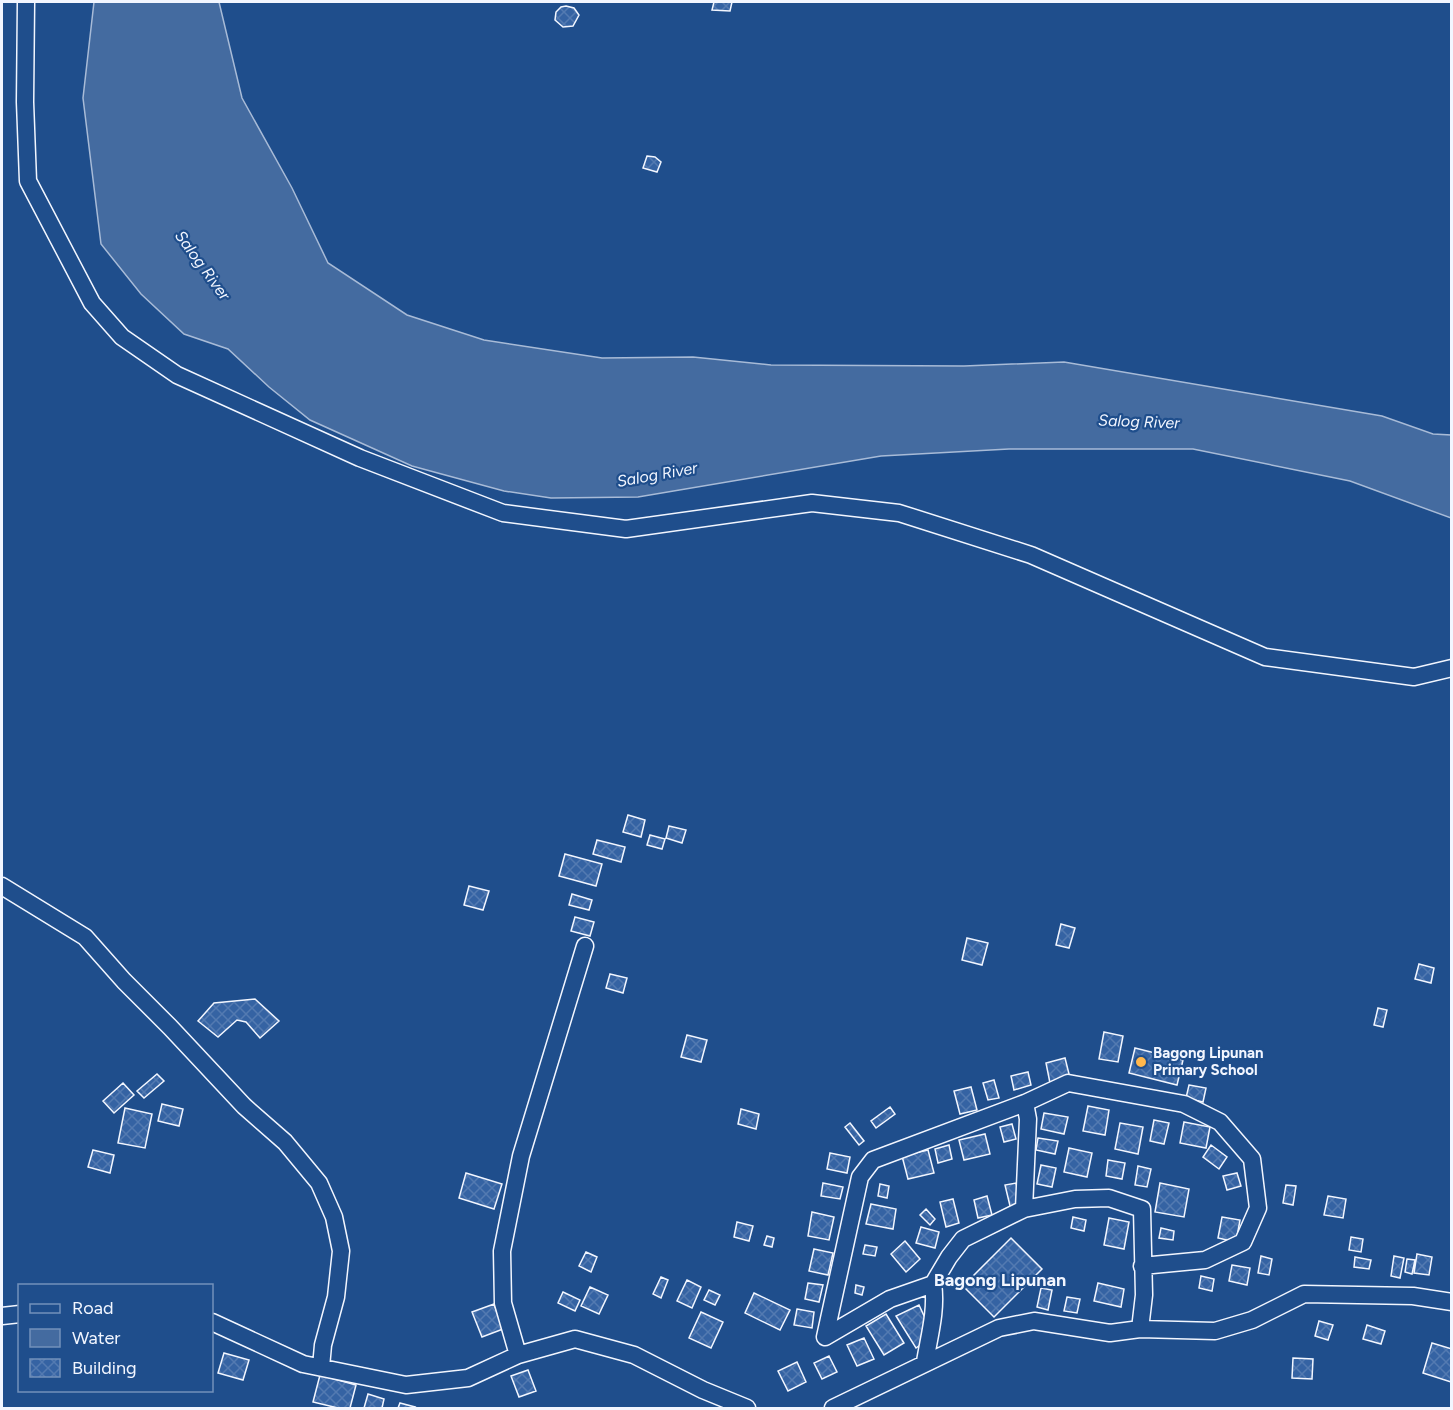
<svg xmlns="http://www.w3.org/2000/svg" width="1453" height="1410" font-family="Figtree,sans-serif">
  <defs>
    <pattern id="building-cross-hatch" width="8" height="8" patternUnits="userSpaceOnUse" patternTransform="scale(1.5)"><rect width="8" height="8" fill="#3563a3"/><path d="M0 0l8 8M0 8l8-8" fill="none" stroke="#537ab1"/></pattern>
  </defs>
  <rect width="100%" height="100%" fill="#1f4e8c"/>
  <!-- water -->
  <path fill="#446ba0" stroke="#a8bbd7" stroke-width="1.5" d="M94 2H219L242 98 292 188 328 263 407 315 484 340 602 358 693 357 771 365 964 366 1064 362 1382 416 1433 434 1451 435V518L1350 481 1193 449H1009L881 456 638 497 551 498 504 491 412 466 310 420 269 387 228 349 184 334 141 294 101 244 83 98Z"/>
  <!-- building -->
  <path fill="url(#building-cross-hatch)" stroke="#f2f6ff" stroke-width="1.5" d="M714 2H732L730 11 712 10Z
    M566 6 574 8 579 15 573 26 563 27 555 20 556 12 561 7Z
    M647 156 655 157 661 162 657 172 643 168Z
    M628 815 645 820 641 837 623 832Z
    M669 826 686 830 682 843 666 838Z
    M650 835 665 839 662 849 647 845Z
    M597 840 625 847 621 862 593 854Z
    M565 854 602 864 596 886 559 876Z
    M469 886 489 891 483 910 464 905Z
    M572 894 592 900 589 910 569 905Z
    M575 917 594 922 590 936 571 931Z
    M1061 924 1075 928 1069 948 1056 945Z
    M967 938 988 943 982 965 962 960Z
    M1419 964 1434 968 1431 983 1415 979Z
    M610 974 627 978 623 993 606 988Z
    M255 999 279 1021 260 1038 246 1022 237 1020 218 1037 198 1021 214 1003Z
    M1378 1008 1387 1010 1383 1027 1374 1025Z
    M1104 1032 1123 1036 1118 1062 1099 1059Z
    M687 1035 707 1040 701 1062 681 1057Z
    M1135 1048 1183 1060 1177 1085 1129 1073Z
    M1065 1058 1070 1078 1050 1083 1046 1063Z
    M1028 1072 1031 1085 1014 1090 1011 1076Z
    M157 1074 164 1081 144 1098 137 1091Z
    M994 1080 999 1098 988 1100 983 1083Z
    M123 1083 134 1095 114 1113 103 1101Z
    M1189 1085 1206 1088 1203 1102 1186 1098Z
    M971 1087 977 1110 960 1114 954 1091Z
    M162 1104 183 1109 179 1126 158 1121Z
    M1088 1106 1109 1110 1105 1135 1083 1131Z
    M890 1107 895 1114 876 1128 871 1121Z
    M125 1108 152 1114 145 1148 118 1143Z
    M741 1109 759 1114 756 1129 738 1124Z
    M1044 1113 1068 1117 1064 1134 1041 1129Z
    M1154 1120 1169 1123 1164 1144 1150 1141Z
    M1184 1122 1210 1127 1206 1148 1180 1143Z
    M850 1123 864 1141 859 1145 845 1127Z
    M1120 1123 1143 1127 1138 1154 1115 1149Z
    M1012 1124 1016 1139 1004 1142 1000 1127Z
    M985 1134 990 1154 964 1160 959 1140Z
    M1038 1138 1058 1141 1055 1154 1036 1150Z
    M949 1145 952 1159 938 1163 935 1149Z
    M1211 1145 1227 1157 1219 1169 1203 1157Z
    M1069 1148 1092 1153 1087 1177 1064 1172Z
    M93 1150 114 1155 110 1173 88 1167Z
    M928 1150 934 1173 908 1179 902 1156Z
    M830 1153 850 1157 847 1173 827 1169Z
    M1108 1160 1125 1163 1122 1179 1106 1176Z
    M1041 1165 1056 1168 1052 1187 1037 1184Z
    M1138 1166 1151 1169 1147 1187 1135 1185Z
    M466 1173 502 1184 494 1209 459 1198Z
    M1237 1173 1241 1186 1227 1190 1223 1176Z
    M823 1183 843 1187 840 1199 821 1196Z
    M1016 1183 1022 1207 1011 1210 1005 1185Z
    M1160 1183 1189 1189 1184 1217 1155 1212Z
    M880 1184 889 1186 887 1198 878 1196Z
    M1286 1185 1296 1186 1293 1205 1283 1203Z
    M987 1196 992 1215 978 1218 974 1200Z
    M1328 1196 1346 1199 1343 1218 1324 1215Z
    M953 1199 959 1223 946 1227 940 1202Z
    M871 1204 896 1209 893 1229 866 1224Z
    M926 1209 935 1219 930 1225 920 1215Z
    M812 1212 834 1217 829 1240 808 1236Z
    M1073 1217 1086 1220 1084 1231 1071 1228Z
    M1222 1217 1240 1220 1236 1242 1218 1238Z
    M1109 1218 1129 1222 1124 1249 1104 1245Z
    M737 1222 753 1226 749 1241 734 1237Z
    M921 1227 939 1232 935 1248 916 1243Z
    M1161 1228 1174 1231 1173 1240 1159 1238Z
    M767 1236 774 1238 772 1247 764 1245Z
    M1351 1237 1363 1239 1361 1252 1349 1250Z
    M1011 1238 1042 1269 994 1317 963 1286Z
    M905 1241 920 1259 906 1272 891 1254Z
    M865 1245 877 1247 875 1256 863 1254Z
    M814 1249 833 1253 828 1275 809 1271Z
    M586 1252 597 1257 591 1272 579 1266Z
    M1417 1254 1432 1257 1429 1275 1414 1273Z
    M1261 1256 1272 1259 1269 1275 1258 1273Z
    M1394 1256 1404 1258 1400 1278 1391 1276Z
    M1355 1257 1371 1260 1369 1269 1354 1267Z
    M1407 1259 1415 1260 1412 1274 1405 1272Z
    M1232 1265 1250 1268 1247 1285 1229 1281Z
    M1201 1276 1214 1279 1212 1291 1199 1288Z
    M661 1277 668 1280 661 1298 653 1294Z
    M687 1280 701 1287 692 1308 677 1301Z
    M808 1283 823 1285 819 1302 805 1299Z
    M1098 1283 1124 1289 1121 1307 1094 1301Z
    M856 1285 864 1287 862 1295 855 1293Z
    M590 1287 608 1295 599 1314 581 1306Z
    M1041 1288 1052 1290 1048 1310 1037 1307Z
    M709 1290 720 1295 715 1305 704 1300Z
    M563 1292 580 1300 575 1311 558 1303Z
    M754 1293 790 1310 780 1330 745 1313Z
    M1067 1297 1080 1299 1077 1313 1064 1311Z
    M494 1304 503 1329 482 1337 472 1312Z
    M919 1305 925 1318 923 1343 916 1348 896 1316Z
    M797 1309 814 1312 812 1328 794 1325Z
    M701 1312 723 1322 711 1348 689 1338Z
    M886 1314 904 1343 884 1355 866 1326Z
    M1319 1321 1333 1325 1328 1340 1315 1336Z
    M1367 1325 1385 1331 1381 1344 1363 1339Z
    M864 1338 874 1359 857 1366 847 1345Z
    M1432 1343 1452 1349 1451 1382 1423 1373Z
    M224 1353 249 1360 243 1380 218 1373Z
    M829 1356 837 1372 822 1379 814 1363Z
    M1293 1358 1313 1359 1312 1379 1292 1378Z
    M797 1362 806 1382 788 1391 778 1371Z
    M528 1370 536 1391 519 1397 511 1376Z
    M320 1375 356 1385 350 1408H338L313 1402Z
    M368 1394 384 1399 382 1408H364Z
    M400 1403 415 1407 414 1408H398Z"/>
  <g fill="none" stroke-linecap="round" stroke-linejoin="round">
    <!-- minor casing -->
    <g stroke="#f2f6ff" stroke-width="19">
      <path id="minor" d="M26 2 25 102 28 181 92 303 122 337 177 375 360 458 503 513 626 529 812 503 899 513 1031 555 1265 657 1414 677 1452 668
        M2 886 85 937 124 981 170 1027 244 1106 285 1142 319 1183 334 1217 341 1251 336 1297 323 1345 321 1367
        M1025 1103 1068 1083 1184 1104 1220 1122 1252 1159 1258 1208 1243 1242 1205 1260 1142 1266
        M933 1284 949 1257 963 1239 1024 1209
        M2 1316 20 1314
        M212 1322 303 1364 406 1385 468 1378 518 1355 575 1339 634 1355 703 1390 747 1408
        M518 1355 503 1303 502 1251 521 1156 585 946
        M925 1362C929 1337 937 1310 933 1284L890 1299 825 1337 860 1177 873 1160 1025 1103 1028 1119 1024 1209 1075 1199 1109 1198 1142 1209 1144 1295 1140 1329
        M833 1408 999 1328 1034 1321 1110 1333 1140 1329 1215 1331 1252 1320 1304 1294 1413 1296 1452 1302"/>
    </g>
    <!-- minor -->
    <use href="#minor" stroke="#1f4e8c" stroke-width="16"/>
  </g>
  <!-- markers -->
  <circle fill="#ffb74d" stroke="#1f4e8c" stroke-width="2" cx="1141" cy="1062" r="6"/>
  <g text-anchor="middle" stroke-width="4.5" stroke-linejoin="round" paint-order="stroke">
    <!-- poi labels -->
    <g font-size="15" font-weight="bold" fill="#f2f6ff" stroke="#1f4e8c" text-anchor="start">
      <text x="1153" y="1058">Bagong Lipunan<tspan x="1153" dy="17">Primary School</tspan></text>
    </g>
    <!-- water labels -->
    <g font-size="16" font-style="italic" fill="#f2f6ff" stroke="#1f4e8c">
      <text transform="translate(203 265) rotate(54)" y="6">Salog River</text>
      <text transform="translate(1139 421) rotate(2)" y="6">Salog River</text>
      <text transform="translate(657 474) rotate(-10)" y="6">Salog River</text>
    </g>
    <!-- quarter labels -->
    <g font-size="18" font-weight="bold" fill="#f2f6ff" stroke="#1f4e8c">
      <text x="1000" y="1286">Bagong Lipunan</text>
    </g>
  </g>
  <!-- border -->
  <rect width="1453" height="1410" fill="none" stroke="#f2f6ff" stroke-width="6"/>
  <!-- legend -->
  <rect x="18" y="1284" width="195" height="108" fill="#1f4e8c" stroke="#7391ba" stroke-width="1.5"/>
  <rect x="30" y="1304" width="30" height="9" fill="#1f4e8c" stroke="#7391ba" stroke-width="1.5"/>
  <text x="72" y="1314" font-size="18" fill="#f2f6ff">Road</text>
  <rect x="30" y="1329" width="30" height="18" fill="#446ba0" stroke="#7391ba" stroke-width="1.5"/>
  <text x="72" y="1344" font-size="18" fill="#f2f6ff">Water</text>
  <rect x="30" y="1359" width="30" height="18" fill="url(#building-cross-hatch)" stroke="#7391ba" stroke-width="1.5"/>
  <text x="72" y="1374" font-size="18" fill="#f2f6ff">Building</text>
</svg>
